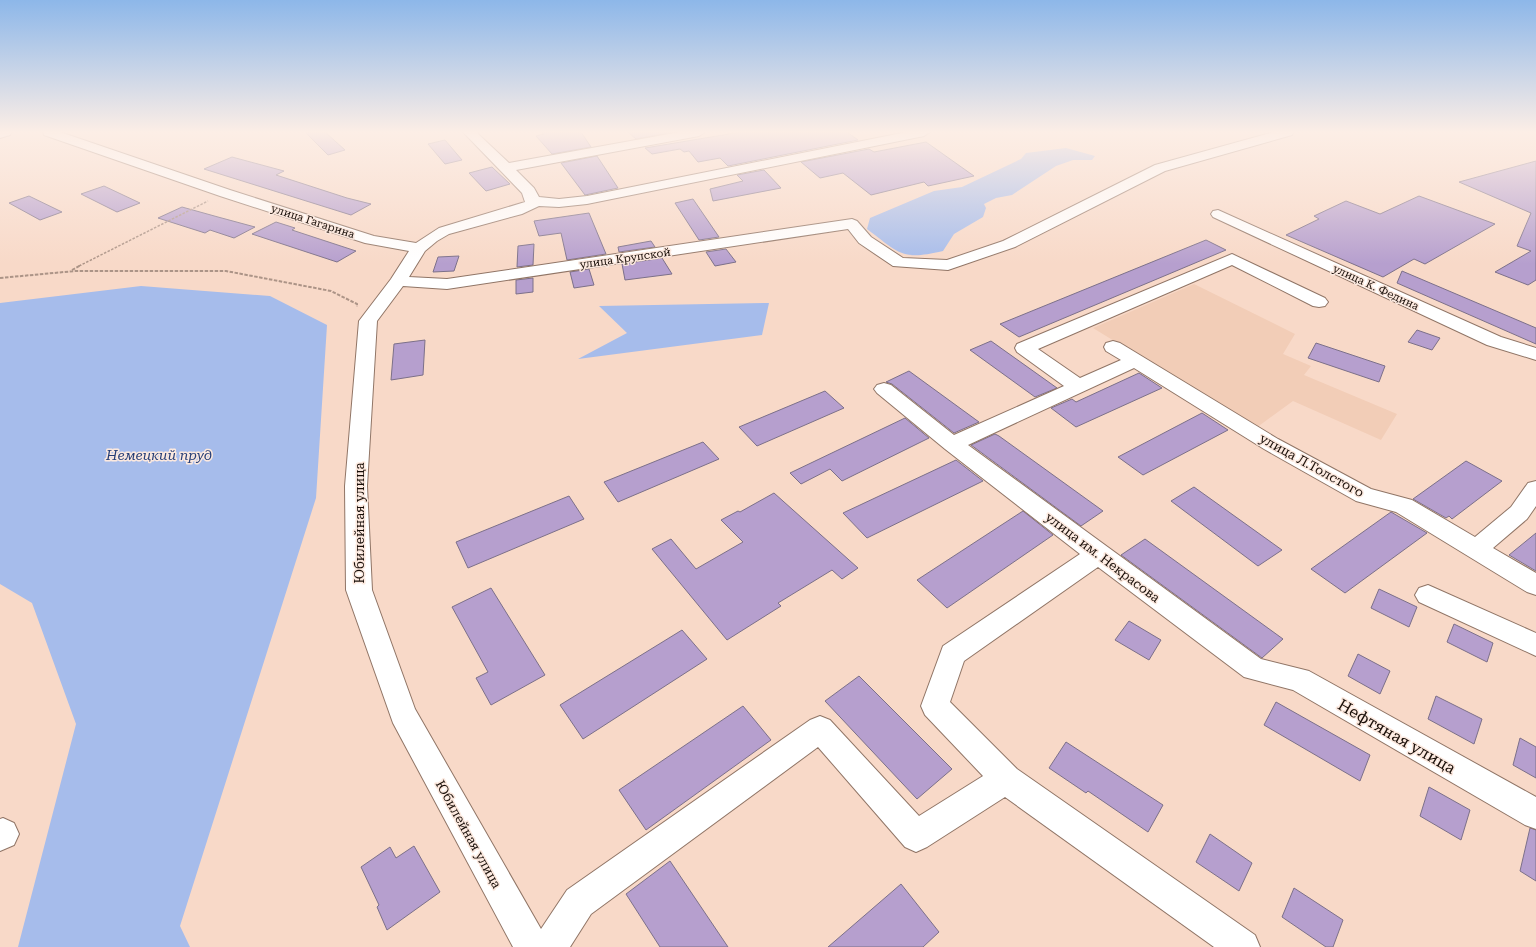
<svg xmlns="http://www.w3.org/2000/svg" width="1536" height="947" font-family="'Roboto Serif',serif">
  <rect width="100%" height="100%" fill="#f8d9c8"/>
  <!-- built -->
  <path fill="#f2cdb7" d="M1194 284 1295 334 1283 354 1311 366 1304 375 1397 414 1381 440 1293 401 1256 428 1093 328Z"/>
  <!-- water -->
  <path fill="#a6bceb" d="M1066 148 1095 156 1092 160H1073L1056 166 1012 195 996 198 984 204 986 208 983 217 954 234 943 251C901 261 899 253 867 229L870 218 934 191 962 187 1021 159 1026 153Z
    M141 286 270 296 327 325 316 498 180 926 190 947H18L76 724 32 603 0 584V303Z
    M769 303 762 335 578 359 627 333 599 306Z"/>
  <!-- building -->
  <path fill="#b69fce" stroke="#7c7089" d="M305 132H325L345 150 328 155Z
    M541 132H581L591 147 552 154 536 136 544 134Z
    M628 132H674L636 139Z
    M741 132H847L858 140 728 166 720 158 698 162 689 151 684 152 680 149 652 154 645 148Z
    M445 140 462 160 445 164 428 144Z
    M926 142 974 176 928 186 924 182 871 195 843 173 820 178 801 162 869 149 874 152Z
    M597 156 618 188 585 195 561 163Z
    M232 157 284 171 276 175 347 198 371 204 351 215 204 169Z
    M1536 161V280L1528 285 1495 272 1531 251 1517 246 1531 213 1459 182Z
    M492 167 510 184 486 191 469 173Z
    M764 170 781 188 713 201 710 189 743 181 737 175Z
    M104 186 140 203 117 212 81 194Z
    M29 196 62 212 40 220 9 203Z
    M1419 196 1495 224 1425 264 1414 259 1383 277 1286 235 1319 219 1314 216 1346 201 1380 214Z
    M693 199 719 237 699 240 675 203Z
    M182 207 218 217 255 227 234 238 210 230 205 233 158 218Z
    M589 213 606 254 567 260 561 233 539 236 534 221Z
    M276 222 295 228 292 230 356 251 337 262 252 234Z
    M1206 240 1226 250 1019 337 1000 324Z
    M651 241 655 247 619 252 618 247Z
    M534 244 533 265 517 267 518 246Z
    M726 249 736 262 715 266 706 252Z
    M459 256 454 271 433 272 438 257Z
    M662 258 672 274 625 280 622 264Z
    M589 269 594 285 574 288 570 272Z
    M1402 271 1536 328V344L1397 283Z
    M533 278V292L516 294V280Z
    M1417 330 1440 338 1432 350 1408 342Z
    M425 340 423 375 391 380 394 344Z
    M991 341 1057 388 1035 397 970 350Z
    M1316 343 1385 366 1379 382 1308 358Z
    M909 371 979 422 954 433 892 384 886 382Z
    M1139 373 1162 388 1076 427 1051 408 1072 399 1076 402Z
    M825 391 844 408 757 446 739 427Z
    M1202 413 1228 430 1143 475 1118 457Z
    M905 418 929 438 842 481 830 469 801 484 790 473Z
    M995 434 999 436 1103 511 1081 526 971 445Z
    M703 442 719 459 618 502 604 482Z
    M956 460 983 481 867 538 843 513Z
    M1466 461 1502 481 1452 519 1449 516 1446 518 1413 499Z
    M1194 487 1282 550 1258 566 1171 501Z
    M774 493 858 568 842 579 832 570 778 603 781 606 727 640 652 549 671 539 696 569 743 542 721 520 738 511 740 512Z
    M569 496 584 519 468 568 456 542Z
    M1023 511 1053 535 947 608 917 580Z
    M1391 512 1427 533 1345 593 1311 569Z
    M1536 533V571L1509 555Z
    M1145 539 1283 639 1262 658 1121 555Z
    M491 588 545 675 491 705 476 678 488 672 452 607Z
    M1379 589 1417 607 1409 627 1371 608Z
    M1129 621 1161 640 1149 660 1115 640Z
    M1454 624 1493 643 1487 662 1447 642Z
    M682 630 707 659 583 739 560 705Z
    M1358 654 1390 671 1380 694 1348 676Z
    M859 676 952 769 917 799 825 701Z
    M1436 696 1482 719 1474 744 1428 719Z
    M1276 702 1370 755 1360 781 1264 725Z
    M743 706 771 740 646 830 619 790Z
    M1520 738 1536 747V778L1513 765Z
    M1066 742 1163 805 1148 832 1088 791 1086 793 1049 768Z
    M1429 787 1470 810 1461 840 1420 816Z
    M1530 828 1536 830V881L1520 871Z
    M1210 834 1252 863 1239 891 1196 862Z
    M414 846 440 892 387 930 377 907 379 905 361 867 390 847 396 858Z
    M670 861 728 947H660L626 894Z
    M901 884 939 932 923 947H828Z
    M1294 888 1343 920 1333 947H1326L1282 917Z"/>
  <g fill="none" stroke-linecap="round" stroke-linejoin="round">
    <!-- minor casing -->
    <g stroke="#907566" stroke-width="2">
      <path id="minor" d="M0 132H11L10 135 0 138Z
        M43 132H60L230 190 374 236 416 243 439 228 525 202 522 193 463 132H476L509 163 680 132H705L699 136 516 170 534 188 539 197 559 199 587 196 907 132H930L924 136 587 204 559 207 539 206 522 214 449 234 437 241 425 251 409 277 447 279 852 219 857 221 871 237 903 258 947 260 1003 241 1155 165 1274 132H1293L1292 135 1165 171 1015 247 948 270 893 266 859 243 848 229 447 289 403 286 377 321 367 486 372 590 415 709 541 929 567 890 810 720 820 716 830 720 919 816 983 776 925 715 921 706 943 646 1080 554 945 449 877 393 874 389 877 385 884 383 891 385 954 435 1064 386 1017 352 1015 348 1017 344 1232 254 1325 298 1328 302 1325 306 1319 307 1313 306 1232 265 1038 349 1080 378 1121 360 1106 351 1104 347 1106 343 1113 341 1120 343 1278 439 1371 489 1412 500 1475 537 1511 507 1528 483 1536 481V506L1527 519 1493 548 1536 573V595L1527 592 1396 512 1356 501 1264 449 1134 368 968 445 1261 659 1309 671 1536 797V829L1525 825 1293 690 1244 677 1098 567 964 661 950 702 1017 769 1255 935 1260 947H1214L1005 797 927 847 916 852 905 847 818 747 591 914 570 947H513L393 723 346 590 345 486 359 321 391 279 409 251 365 243 220 196 44 135Z
        M1218 210 1501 337 1536 348V360L1487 345 1213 217 1211 214 1213 211Z
        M1428 585 1536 633V656L1419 602 1415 595 1419 588Z
        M3 818 14 823 19 834 14 845 0 851V819Z"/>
    </g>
    <!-- path-far1 -->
    <path stroke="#ac9487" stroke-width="1.5" stroke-dasharray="2.5 1.5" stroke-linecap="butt" d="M79 266 208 201"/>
    <!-- path -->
    <path stroke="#ac9487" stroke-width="2" stroke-dasharray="3.5 1.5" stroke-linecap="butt" d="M72 270 81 265
      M0 278 75 271H226L331 291 357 304V307"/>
    <!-- minor -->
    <use href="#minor" fill="#fff" fill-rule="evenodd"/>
  </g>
  <!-- sky -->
  <linearGradient id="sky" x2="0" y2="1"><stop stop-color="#8db7e9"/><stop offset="0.5" stop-color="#fceee6"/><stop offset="1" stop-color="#fceee6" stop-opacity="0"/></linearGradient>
  <rect width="1536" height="264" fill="url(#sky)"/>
  <g text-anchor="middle" stroke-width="3" stroke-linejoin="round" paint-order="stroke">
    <!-- far-street labels -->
    <g font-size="11" fill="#180e08" stroke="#fce9df">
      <text transform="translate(313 221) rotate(18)" y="4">улица Гагарина</text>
      <text transform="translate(625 258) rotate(-8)" y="4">улица Крупской</text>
      <text transform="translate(1376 287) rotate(25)" y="4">улица К. Федина</text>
    </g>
    <!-- street labels -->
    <g font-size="13" fill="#180e08" stroke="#fce9df">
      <text transform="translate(1312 465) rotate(29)" y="5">улица Л.Толстого</text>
      <text transform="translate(359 523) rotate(-90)" y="5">Юбилейная улица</text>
      <text transform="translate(1103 557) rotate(37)" y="5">улица им. Некрасова</text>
      <text transform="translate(469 834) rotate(61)" y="5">Юбилейная улица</text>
    </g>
    <!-- water labels -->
    <g font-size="14" font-style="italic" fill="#263e77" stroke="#fce9df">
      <text x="159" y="460">Немецкий пруд</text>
    </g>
    <!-- near-street labels -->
    <g font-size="16" fill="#180e08" stroke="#fce9df">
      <text transform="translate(1397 736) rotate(30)" y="6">Нефтяная улица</text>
    </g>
  </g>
</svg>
